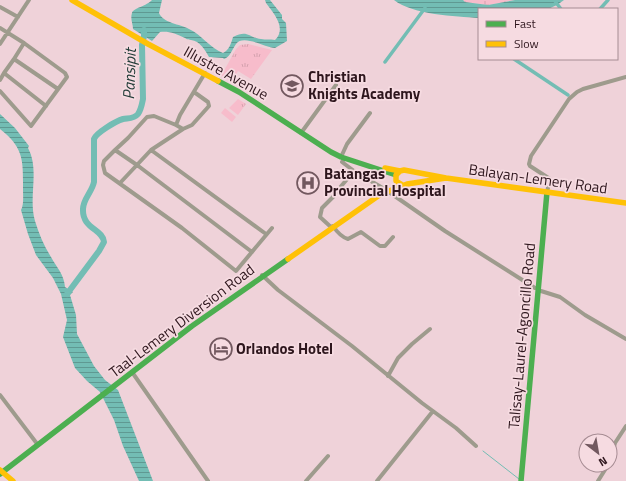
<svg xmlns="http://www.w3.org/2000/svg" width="626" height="481" font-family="'Titillium Web',sans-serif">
  <defs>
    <pattern id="grass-tufts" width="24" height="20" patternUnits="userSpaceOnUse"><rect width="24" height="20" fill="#f7bccb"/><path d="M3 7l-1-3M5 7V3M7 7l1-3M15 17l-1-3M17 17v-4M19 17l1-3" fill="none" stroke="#d4a1ae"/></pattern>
    <pattern id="wetland-marsh" width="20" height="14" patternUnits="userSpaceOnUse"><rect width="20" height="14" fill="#f7bccb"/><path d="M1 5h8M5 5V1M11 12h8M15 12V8" fill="none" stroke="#d4a1ae"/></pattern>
    <pattern id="water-rules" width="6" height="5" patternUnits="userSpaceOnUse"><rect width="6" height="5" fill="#73bdb4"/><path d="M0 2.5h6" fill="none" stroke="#5f9992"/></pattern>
  </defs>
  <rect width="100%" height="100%" fill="#efd2d9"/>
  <!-- grass -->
  <path fill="url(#grass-tufts)" d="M248 44 272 50 251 79 238 71 232 81 221 76 236 49 240 45Z
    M238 99 246 104 238 115 229 108Z"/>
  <!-- wetland -->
  <path fill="url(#wetland-marsh)" d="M463 0H515L488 5 465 2Z"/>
  <!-- garden -->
  <path fill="#f7bccb" d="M225 108 236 117 232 122 221 113Z"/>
  <!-- water -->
  <path fill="url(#water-rules)" d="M152 0H162L159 13C163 23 180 24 189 29 202 35 210 48 223 53 229 50 231 44 233 37 248 29 249 38 261 39 266 40 270 39 275 40 287 28 274 14 266 3L265 0H270L282 15V19L286 23 287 41 275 48C264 47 243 34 236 44 232 50 230 57 224 59L223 58 209 57C205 50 200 41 191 40 185 38 190 41 185 38 176 34 170 31 160 32L152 41 133 29C133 24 130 19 132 13 133 8 147 6 152 0Z
    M394 0H463L465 2 488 5 515 0H564L557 5 548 9H479V18C455 16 413 15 394 0Z
    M0 114 15 128 29 146 28 148C40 170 28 197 35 221 39 234 44 246 51 257 57 268 64 274 65 287L73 292 70 295 76 315 77 334 94 366 105 380 118 390 153 481H139L123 446 114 420 100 392 87 381 75 368 63 337 67 320 61 294 53 278 36 255 28 234 21 210C24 205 23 196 23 189 23 160 24 148 0 129Z"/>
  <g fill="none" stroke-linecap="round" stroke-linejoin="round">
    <!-- stream -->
    <path stroke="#73bdb4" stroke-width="1" d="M483 451 519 479"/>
    <!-- canal -->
    <path stroke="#73bdb4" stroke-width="3.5" d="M554 0 561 9
      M600 9 608 0
      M514 59 568 95
      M385 62 425 8"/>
    <!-- river -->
    <path stroke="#73bdb4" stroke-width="6" d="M67 294 99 251 104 242C103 229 82 229 83 209 83 199 92 192 94 182V139C96 133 116 121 123 119 128 118 134 119 138 114 141 110 142 104 143 99L142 45 144 36V30"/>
    <!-- street -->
    <path stroke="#9e9b8d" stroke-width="4" d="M0 7 18 17
      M0 28 24 43 65 73 67 77 31 126 0 91
      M24 43 14 59 58 89
      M0 44 29 0
      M14 59 4 73 46 106
      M0 80 4 73
      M194 92 208 102 209 106 192 125 183 129 176 125 180 115 205 73
      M176 125 154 116 147 117 128 138 115 150 104 161 103 165 105 173 182 228 236 271 272 228
      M301 133 336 85
      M115 150 137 165 252 252
      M151 150 266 234
      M341 157 347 144 370 113
      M354 171 386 190 445 231 535 288
      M120 183 151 150 183 129
      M547 192 550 179 530 166 529 164 531 156 569 99 577 92 583 89 626 77
      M333 226C337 232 341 237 348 239L361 232 380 246H385L393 237
      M332 228 320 217 322 208 334 196 337 191 354 171 342 162 345 158
      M262 275 278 290 352 346 422 403 456 428 476 446
      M541 291 560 297 585 315 626 339
      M132 372 208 481
      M388 376 398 358 412 344 430 329
      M0 395 38 445
      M610 462 615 443 626 426
      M306 481 328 456
      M377 481 433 411
      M598 481 608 465"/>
    <!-- fast -->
    <path stroke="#4caf50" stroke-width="5.5" d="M218 81 239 92 331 152 341 157 396 175
      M0 474 192 326 288 259
      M521 481 547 192"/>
    <!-- slow -->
    <path stroke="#ffc107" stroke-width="5.5" d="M72 0 148 44 218 81
      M385 168 400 171
      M401 184 396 181V175L400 171 404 170 446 178 626 203
      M288 259 381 194 407 184 446 178
      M0 470 13 481"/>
  </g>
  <!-- icons -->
  <defs>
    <g id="school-ring" transform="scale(1.15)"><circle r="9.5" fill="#f6dbe1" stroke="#72585f" stroke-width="1.5"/><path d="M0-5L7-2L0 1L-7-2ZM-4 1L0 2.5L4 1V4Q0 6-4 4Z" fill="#72585f"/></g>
    <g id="hospital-ring" transform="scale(1.15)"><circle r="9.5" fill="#f6dbe1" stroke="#72585f" stroke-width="1.5"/><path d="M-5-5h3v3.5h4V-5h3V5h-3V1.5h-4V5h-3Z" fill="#72585f"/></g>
    <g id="hotel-ring" transform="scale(1.15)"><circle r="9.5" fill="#f6dbe1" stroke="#72585f" stroke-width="1.5"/><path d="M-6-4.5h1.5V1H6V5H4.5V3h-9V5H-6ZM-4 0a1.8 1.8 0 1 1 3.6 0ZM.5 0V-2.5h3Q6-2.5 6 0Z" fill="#72585f"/></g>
  </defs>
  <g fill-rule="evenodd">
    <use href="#school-ring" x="292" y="86"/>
    <use href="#hospital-ring" x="308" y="183"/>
    <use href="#hotel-ring" x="221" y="349"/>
  </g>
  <g text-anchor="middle" stroke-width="3.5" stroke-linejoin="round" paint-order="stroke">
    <!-- street labels -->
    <g font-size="15" fill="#2e161d" stroke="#f6dbe1">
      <text transform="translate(226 73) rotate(29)" y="5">Illustre Avenue</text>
      <text transform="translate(538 179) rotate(8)" y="5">Balayan-Lemery Road</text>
      <text transform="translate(182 321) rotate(-37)" y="5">Taal-Lemery Diversion Road</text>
      <text transform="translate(522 336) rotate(-85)" y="5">Talisay-Laurel-Agoncillo Road</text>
    </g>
    <!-- poi labels -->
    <g font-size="15" font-weight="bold" fill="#2e161d" stroke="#f6dbe1" text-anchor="start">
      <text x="308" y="82">Christian<tspan x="308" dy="17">Knights Academy</tspan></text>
      <text x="324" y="179">Batangas<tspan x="324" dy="17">Provincial Hospital</tspan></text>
      <text x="236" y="354">Orlandos Hotel</text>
    </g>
    <!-- water labels -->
    <g font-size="16" font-style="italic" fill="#233c38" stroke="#f6dbe1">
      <text transform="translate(129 74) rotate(-88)" y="6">Pansipit</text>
    </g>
  </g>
  <!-- legend -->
  <rect x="478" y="8" width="140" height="52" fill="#f6dbe1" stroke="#a68c93"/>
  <rect x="486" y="21" width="20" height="6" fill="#4caf50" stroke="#a68c93"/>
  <text x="514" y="28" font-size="12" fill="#2e161d">Fast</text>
  <rect x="486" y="41" width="20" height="6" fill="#ffc107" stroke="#a68c93"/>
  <text x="514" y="48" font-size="12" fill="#2e161d">Slow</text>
  <!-- north arrow -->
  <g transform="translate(598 453) rotate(149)"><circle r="19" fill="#f6dbe1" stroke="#a68c93"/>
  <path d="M0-3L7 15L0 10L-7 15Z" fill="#72585f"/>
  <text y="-6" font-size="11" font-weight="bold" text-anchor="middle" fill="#2e161d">N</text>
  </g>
</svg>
